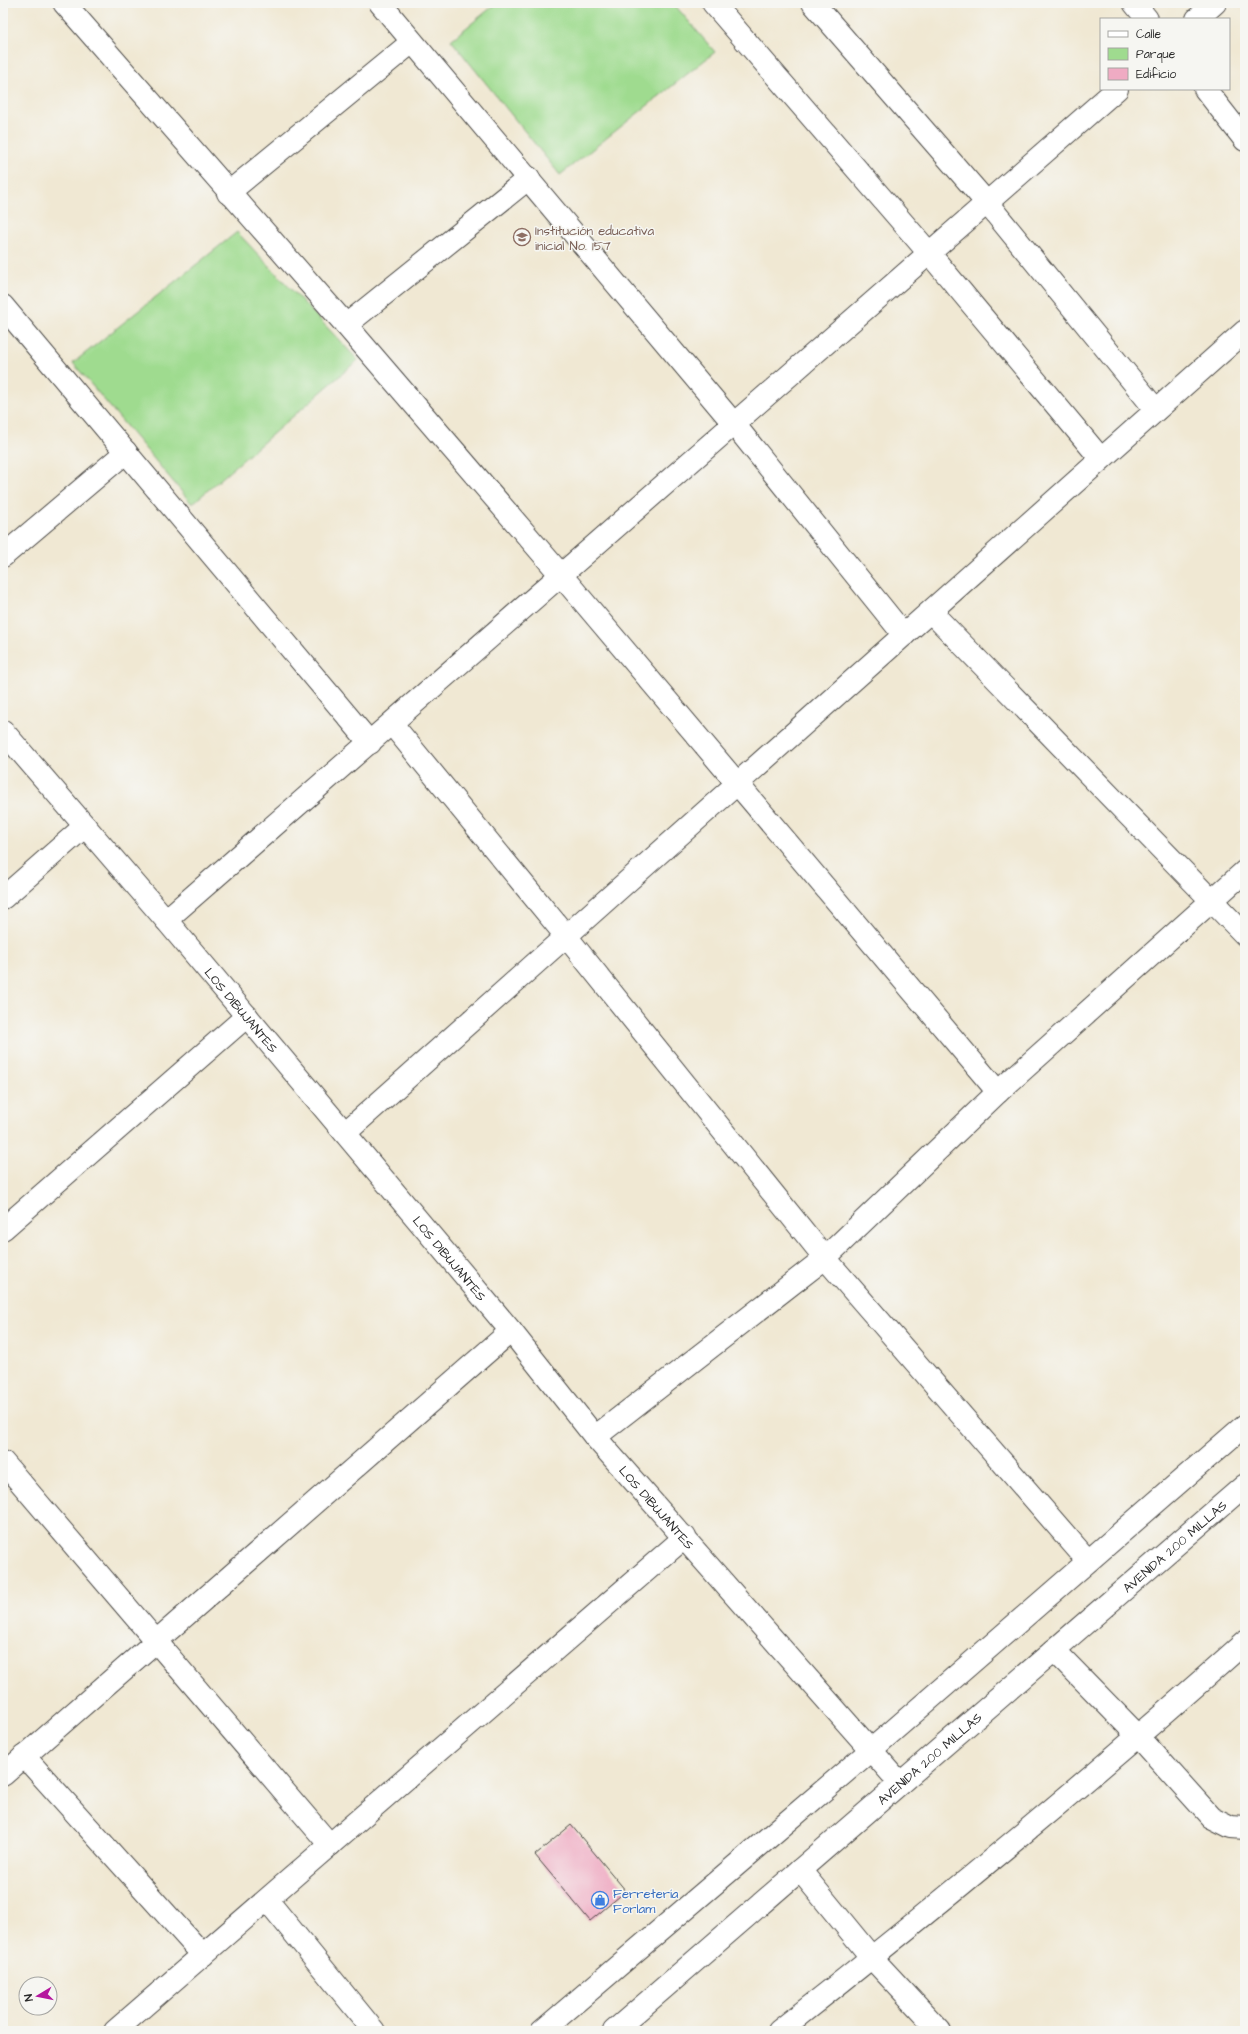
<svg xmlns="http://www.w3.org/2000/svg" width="1248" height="2034" font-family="'Architects Daughter',sans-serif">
  <rect width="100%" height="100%" fill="#f6f6f2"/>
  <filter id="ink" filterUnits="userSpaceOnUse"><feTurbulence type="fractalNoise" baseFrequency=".025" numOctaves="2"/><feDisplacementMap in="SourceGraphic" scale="8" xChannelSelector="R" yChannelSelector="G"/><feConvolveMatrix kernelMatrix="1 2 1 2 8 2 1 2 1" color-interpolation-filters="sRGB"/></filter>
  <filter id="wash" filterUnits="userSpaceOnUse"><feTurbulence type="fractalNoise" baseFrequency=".012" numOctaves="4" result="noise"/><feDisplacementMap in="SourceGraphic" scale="16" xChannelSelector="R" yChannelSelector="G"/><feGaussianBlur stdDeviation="0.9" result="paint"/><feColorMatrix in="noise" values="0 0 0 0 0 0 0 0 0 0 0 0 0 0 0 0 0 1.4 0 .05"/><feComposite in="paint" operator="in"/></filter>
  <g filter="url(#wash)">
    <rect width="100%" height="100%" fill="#f0e8d3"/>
    <!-- green -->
    <path fill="#9fdb8f" stroke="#65835d" d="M497 3H673L715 52 560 175 451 40Z
      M237 232 358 360 192 504 73 363Z"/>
    <g id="blocks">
      <!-- building -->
      <path fill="#efabc3" d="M571 1825 626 1891 590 1921 535 1855Z"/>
    </g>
  </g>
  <g filter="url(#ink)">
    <use href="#blocks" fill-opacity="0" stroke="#494744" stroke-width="1"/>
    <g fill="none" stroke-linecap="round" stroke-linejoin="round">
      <!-- minor casing -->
      <g stroke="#494744" stroke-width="24">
        <g id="minor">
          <path d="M64 3 346 325 561 575 998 1092"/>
          <path d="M380 3 734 424 904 635"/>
          <path d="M713 3 929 253 1101 459"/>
          <path d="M813 3 987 203 1156 410"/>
          <path d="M1134 3 1147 19"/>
          <path d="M1197 19 1215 3"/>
          <path d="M1205 89 1245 140"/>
          <path d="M228 193 412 42"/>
          <path d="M3 306 370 743"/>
          <path d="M346 325 529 178"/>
          <path d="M3 556 126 452"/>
          <path d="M931 612 1245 935"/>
          <path d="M392 724 566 936 825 1258 1088 1561"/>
          <path id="s1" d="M3 731 166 920 511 1331 595 1437 900 1783"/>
          <path d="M3 898 85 826"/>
          <path d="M166 920 1117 89"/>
          <path d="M345 1133 1245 331"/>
          <path d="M3 1229 247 1016"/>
          <path d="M595 1437 825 1258 998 1092 1245 871"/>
          <path d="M3 1462 330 1845"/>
          <path d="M1054 1650 1139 1737 1211 1817 1231 1827 1245 1828"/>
          <path d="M24 1756 203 1955"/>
          <path d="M3 1775 511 1331"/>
          <path d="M800 1870 872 1958 940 2031"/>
          <path d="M267 1900 374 2031"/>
          <path d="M115 2031 685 1537"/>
          <path d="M542 2031 871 1750 1245 1425"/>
          <path d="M779 2031C938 1906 1094 1777 1245 1642"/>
        </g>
      </g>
      <!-- major casing -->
      <g stroke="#494744" stroke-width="24">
        <g id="major">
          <path id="s2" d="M614 2031 1245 1485"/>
        </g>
      </g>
      <!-- minor -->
      <use href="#minor" stroke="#fff" stroke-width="22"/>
      <!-- major -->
      <use href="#major" stroke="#fff" stroke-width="22"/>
    </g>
  </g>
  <!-- icons -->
  <defs>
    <g id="school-ring" transform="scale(0.9)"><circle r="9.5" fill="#f6f6f2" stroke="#8d6e63" stroke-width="1.5"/><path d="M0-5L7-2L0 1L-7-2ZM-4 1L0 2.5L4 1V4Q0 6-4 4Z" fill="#8d6e63"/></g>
    <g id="shop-ring" transform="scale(0.9)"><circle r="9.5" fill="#f6f6f2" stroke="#3f7fe0" stroke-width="1.5"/><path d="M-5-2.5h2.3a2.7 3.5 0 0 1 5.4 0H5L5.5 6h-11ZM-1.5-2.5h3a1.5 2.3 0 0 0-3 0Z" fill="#3f7fe0"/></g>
  </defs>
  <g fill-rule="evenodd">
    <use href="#school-ring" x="522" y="237"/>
    <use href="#shop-ring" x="600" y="1900"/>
  </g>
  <g text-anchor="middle" stroke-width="3" stroke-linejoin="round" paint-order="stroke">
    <!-- education labels -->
    <g font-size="13" fill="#785e54" stroke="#f6f6f2" text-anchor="start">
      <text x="535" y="235">Institución educativa<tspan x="535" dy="15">inicial No. 157</tspan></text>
    </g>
    <!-- street labels -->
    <g font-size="13" fill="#2b2b2b" stroke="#f6f6f2">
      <text dy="5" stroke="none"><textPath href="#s1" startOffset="367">LOS DIBUJANTES</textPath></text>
      <text dy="5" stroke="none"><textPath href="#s1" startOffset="691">LOS DIBUJANTES</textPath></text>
      <text dy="5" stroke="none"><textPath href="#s1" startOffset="1015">LOS DIBUJANTES</textPath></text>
      <text dy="5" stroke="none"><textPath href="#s2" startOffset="741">AVENIDA 200 MILLAS</textPath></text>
      <text dy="5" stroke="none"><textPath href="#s2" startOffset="417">AVENIDA 200 MILLAS</textPath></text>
    </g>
    <!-- shop labels -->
    <g font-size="13" fill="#366cbe" stroke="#f6f6f2" text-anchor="start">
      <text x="613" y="1898">Ferretería<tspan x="613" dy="15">Forlam</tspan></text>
    </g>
  </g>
  <!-- margin -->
  <rect width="1248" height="2034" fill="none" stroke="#f6f6f2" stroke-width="16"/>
  <!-- legend -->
  <rect x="1100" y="18" width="130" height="72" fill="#f6f6f2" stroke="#a5a5a2"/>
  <rect x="1108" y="31" width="20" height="6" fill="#ffffff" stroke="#a5a5a2"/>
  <text x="1136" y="38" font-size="12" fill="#2b2b2b">Calle</text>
  <rect x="1108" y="48" width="20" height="12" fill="#9fdb8f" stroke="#a5a5a2"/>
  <text x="1136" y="58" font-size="12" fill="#2b2b2b">Parque</text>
  <rect x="1108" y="68" width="20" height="12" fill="#efabc3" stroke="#a5a5a2"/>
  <text x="1136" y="78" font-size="12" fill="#2b2b2b">Edificio</text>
  <!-- north arrow -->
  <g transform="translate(38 1996) rotate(260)"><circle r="19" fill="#f6f6f2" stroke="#a5a5a2"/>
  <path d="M0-3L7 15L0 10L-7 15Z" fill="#b5179e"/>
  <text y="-6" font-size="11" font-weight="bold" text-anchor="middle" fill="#2b2b2b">N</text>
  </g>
</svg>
